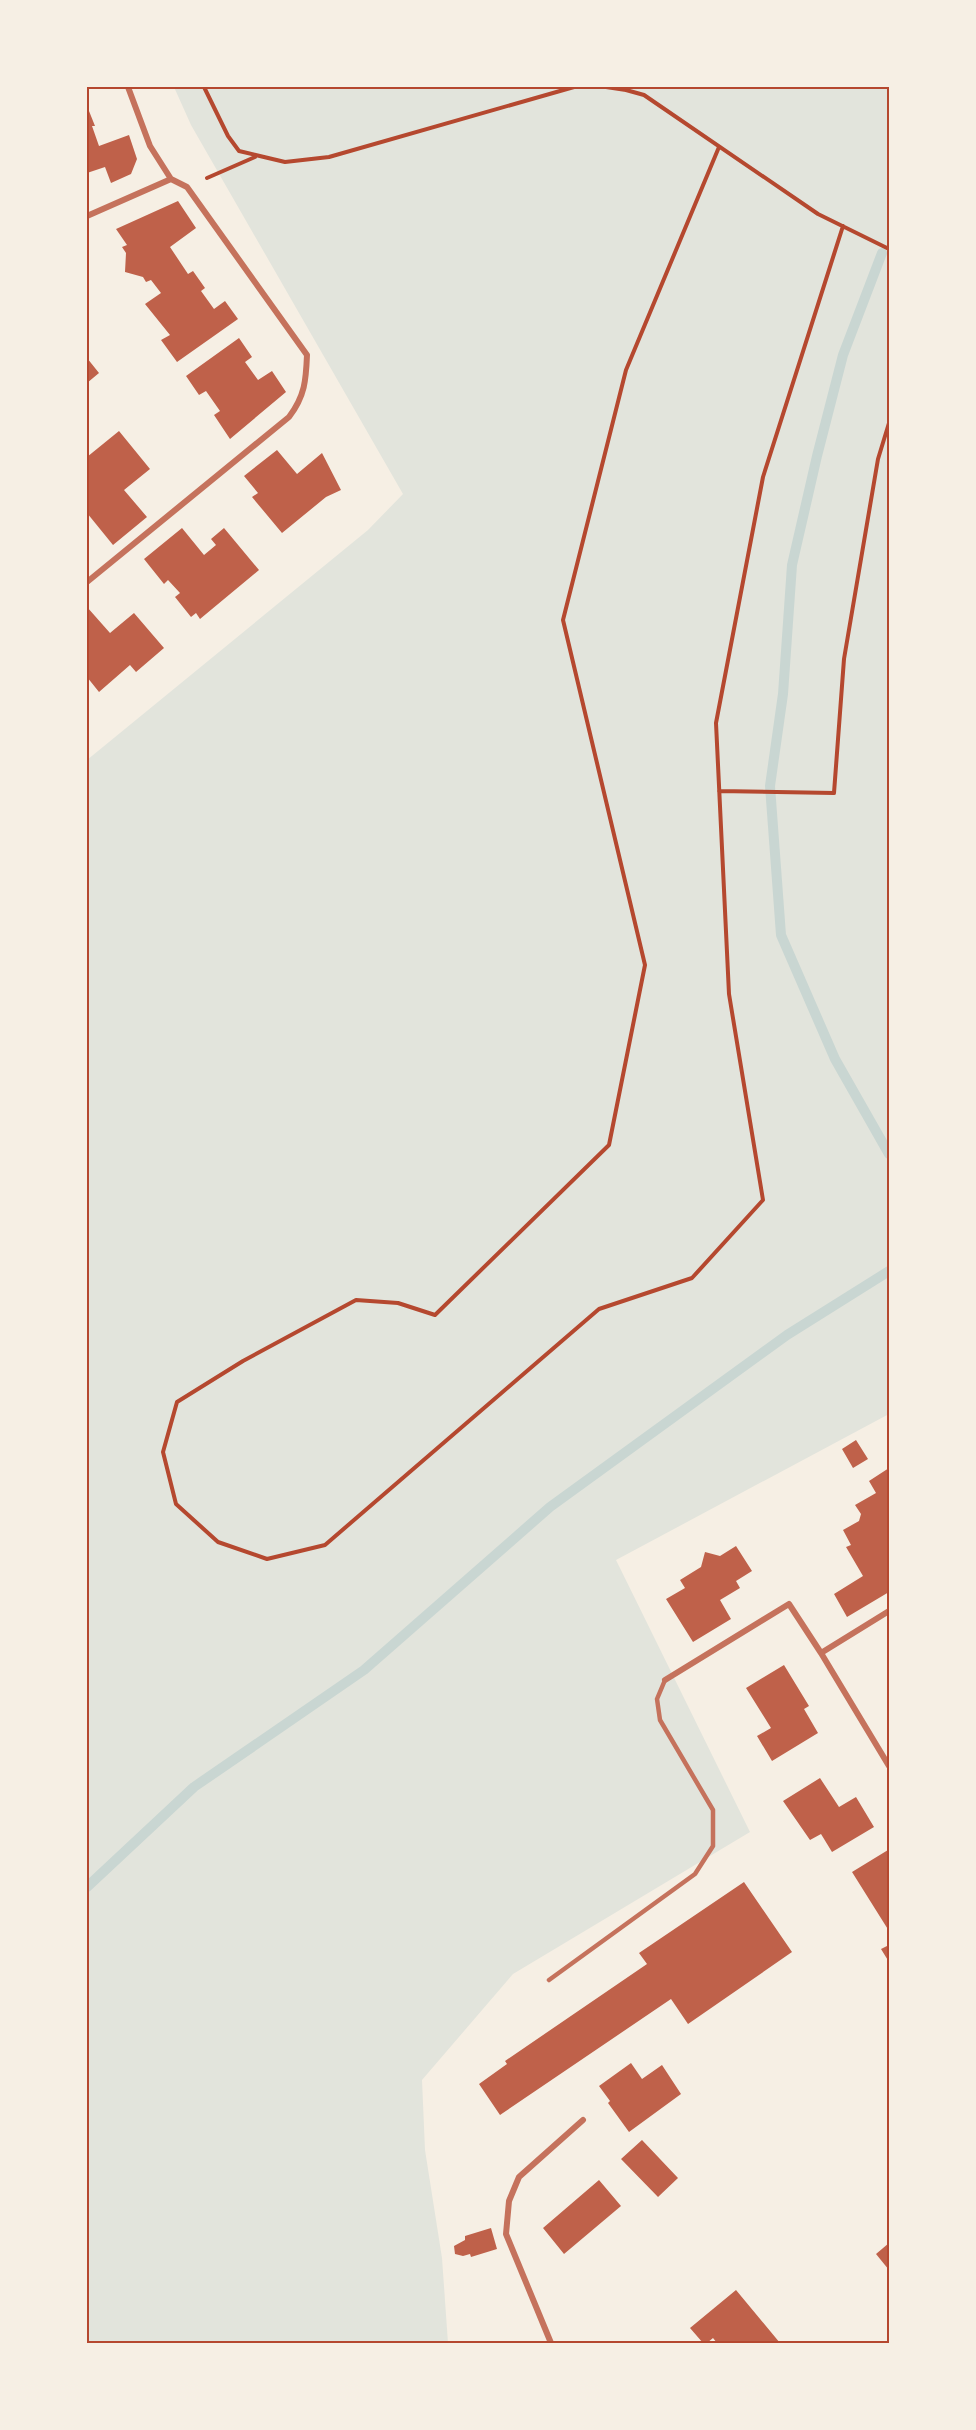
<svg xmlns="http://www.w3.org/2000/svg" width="976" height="2430" font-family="'Roboto Serif',serif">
  <rect width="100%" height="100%" fill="#f6efe4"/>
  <!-- green -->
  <path fill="#e2e4dc" d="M174 87H889V1414L616 1560 750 1832 513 1974 422 2080 425 2150 442 2258 448 2343H87V760L368 530 403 494 191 125Z"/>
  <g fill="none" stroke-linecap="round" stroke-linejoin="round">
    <!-- stream -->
    <path stroke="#c9d6d2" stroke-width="10" d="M882 253 843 355 817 456 792 565 783 694 770 786 781 935 835 1059 889 1154
      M87 1887 194 1787 364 1670 550 1507 787 1335 889 1271"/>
  </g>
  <!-- building -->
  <path fill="#bf614a" d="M87 106 95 126H92L99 146 129 135 137 159 131 174 111 183 105 167 87 173Z
    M178 201 196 228 170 247 188 274 193 271 205 288 201 291 214 309 225 301 238 319 177 362 161 340 170 335 145 304 161 293 151 280 146 282 143 277 125 272 126 253 122 247 127 245 116 229Z
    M239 338 252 357 245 362 258 380 272 371 286 392 230 439 214 415 220 411 206 391 199 395 186 376Z
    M87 358 99 373 87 383Z
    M119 431 150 469 124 490 147 517 113 545 87 513V457Z
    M277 450 297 474 322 453 341 490 326 497 282 533 252 497 258 493 244 476Z
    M182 528 204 555 216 545 211 539 224 528 259 570 200 619 196 613 191 617 175 597 180 593 168 580 164 584 144 559Z
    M87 607 110 633 134 613 164 648 136 672 130 665 99 692 87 677Z
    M856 1440 868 1459 853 1468 842 1449Z
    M889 1468V1592L847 1617 834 1594 863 1576 846 1547 851 1545 843 1530 859 1521 861 1514 855 1505 876 1493 869 1481Z
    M736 1546 752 1571 736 1581 740 1588 720 1600 731 1619 693 1642 666 1599 685 1588 680 1580 701 1567 705 1552 720 1556Z
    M784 1665 809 1706 804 1709 818 1733 772 1761 757 1736 771 1728 746 1688Z
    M820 1778 839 1807 856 1797 874 1827 832 1852 821 1834 810 1840 783 1801Z
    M888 1850 889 1851V1931L852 1872Z
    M744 1882 792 1952 688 2024 671 1999 500 2115 479 2084 507 2064 505 2061 647 1964 639 1953Z
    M889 1945V1962L881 1949Z
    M631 2063 642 2079 662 2065 681 2094 629 2132 608 2103 610 2101 599 2086Z
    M642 2140 678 2178 658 2197 621 2159Z
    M599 2180 621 2206 564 2254 543 2228Z
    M491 2228 497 2249 471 2257 470 2254 463 2256 455 2254 454 2246 465 2240V2236Z
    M889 2243V2270L876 2254Z
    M736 2290 780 2343H717L713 2338 707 2343H703L690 2328Z"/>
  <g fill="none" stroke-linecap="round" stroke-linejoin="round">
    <!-- path -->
    <path stroke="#b5482f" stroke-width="4" d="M204 87 228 136 239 151 285 162 329 157 574 87
      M606 87 626 90 644 95 818 214 889 249
      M719 147 626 370 563 620 645 965 609 1145 435 1315 398 1303 356 1300 243 1361 177 1402 163 1452 176 1504 218 1542 267 1559 325 1545 599 1309 692 1278 763 1200 729 994 716 723 763 477 843 226
      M207 178 255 157
      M719 791 834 793 844 659 878 459 889 423"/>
    <!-- service -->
    <path stroke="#c5725c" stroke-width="4.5" d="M549 1980 695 1874 713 1846V1810L660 1720 657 1699 665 1680"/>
    <!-- minor -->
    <path stroke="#c5725c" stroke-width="6" d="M87 216 171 179
      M87 582 289 417C305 396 306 380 307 355L187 187 171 179 150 146 128 87
      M821 1653 889 1611
      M665 1680 789 1604 821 1653 889 1766
      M551 2343 506 2234 509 2201 519 2177 583 2120"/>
  </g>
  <!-- border -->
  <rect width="976" height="2430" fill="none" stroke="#f6efe4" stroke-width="177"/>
  <rect x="88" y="88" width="800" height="2254" fill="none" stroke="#b5482f" stroke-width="2"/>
</svg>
